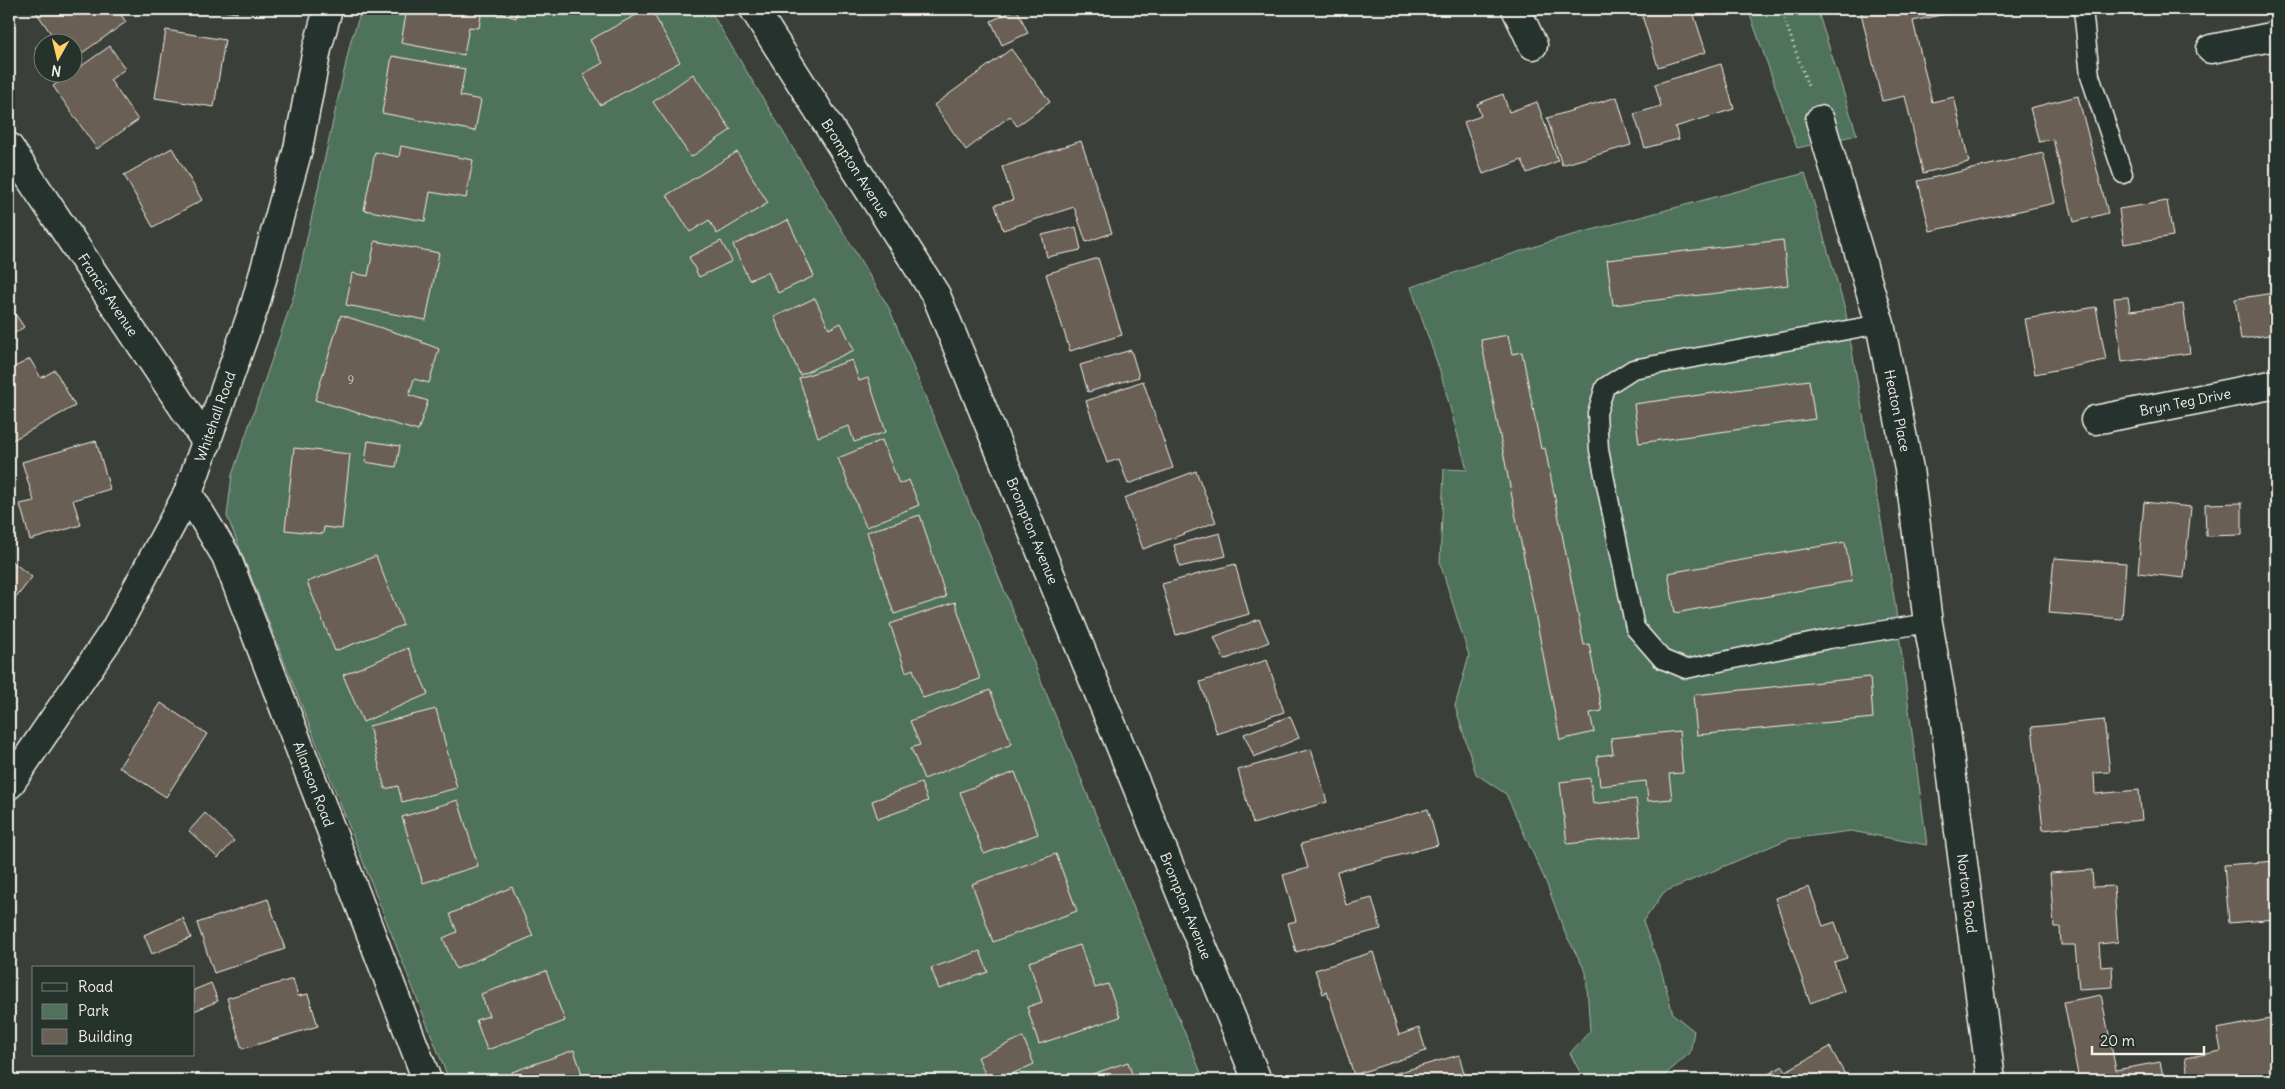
<svg xmlns="http://www.w3.org/2000/svg" width="2285" height="1089" font-family="Delius,sans-serif">
  <rect width="100%" height="100%" fill="#3a4039"/>
  <filter id="ink" filterUnits="userSpaceOnUse"><feTurbulence type="fractalNoise" baseFrequency=".02" numOctaves="2"/><feDisplacementMap in="SourceGraphic" scale="10" xChannelSelector="R" yChannelSelector="G"/><feConvolveMatrix kernelMatrix="1 2 1 2 8 2 1 2 1" color-interpolation-filters="sRGB"/></filter>
  <g filter="url(#ink)">
    <!-- green -->
    <path fill="#50725d" stroke="#a2b2a2" d="M362 9H709L889 308 1204 1080H449L227 516 232 475 295 292 351 40Z
      M1748 9H1817L1857 135 1797 148Z
      M1805 173 1845 309 1894 597 1927 845 1851 831 1788 839 1664 892 1643 922 1662 973 1673 1014 1694 1031 1690 1053 1659 1080H1584L1570 1053 1590 1031 1586 972 1565 933 1546 882 1506 794 1476 774 1455 706 1469 656 1440 563 1444 469 1467 470 1441 374 1411 287 1558 239Z"/>
    <!-- building -->
    <path fill="#6a5f54" stroke="#f4f1e8" d="M34 9H117L126 22 72 60V42H42V59L35 48 52 35Z
      M210 9H238L237 13Z
      M407 9H482L479 28 469 27 464 55 401 43Z
      M486 9H518L516 18Z
      M647 9H651L680 62 600 105 583 74 603 63 590 40Z
      M1017 9 1028 33 1002 45 991 21Z
      M1640 9H1692L1706 52 1658 67Z
      M1860 9H1968L1913 21 1932 102 1954 97 1969 162 1923 173 1905 96 1882 101Z
      M1986 9H2015L1987 15Z
      M166 30 225 40 214 107 155 98Z
      M110 46 125 69 110 80 138 120 97 149 53 86Z
      M1011 49 1050 102 1017 126 1010 116 966 150 934 105Z
      M392 56 465 69 460 96 481 100 475 131 382 113Z
      M1721 64 1734 109 1675 127 1679 139 1645 148 1634 114 1661 106 1655 84Z
      M693 74 731 130 691 157 653 102Z
      M1503 94 1509 112 1537 102 1558 161 1527 173 1522 160 1483 174 1464 122 1481 116 1477 104Z
      M2078 96 2108 213 2074 222 2053 139 2039 142 2030 108Z
      M1617 97 1631 145 1562 165 1547 118Z
      M1081 141 1112 233 1086 242 1074 207 1003 230 995 205 1013 200 1002 167Z
      M401 146 473 160 466 198 430 192 425 221 364 210 375 152 399 157Z
      M172 148 202 200 153 227 124 175Z
      M737 152 768 203 717 234 709 220 690 232 667 195Z
      M2043 153 2055 203 1930 231 1918 181Z
      M2167 201 2173 236 2124 244 2119 209Z
      M788 220 814 276 778 293 768 272 749 280 733 245Z
      M1076 227 1081 250 1047 257 1042 235Z
      M1783 240 1788 285 1613 305 1607 260Z
      M375 241 439 253 426 320 346 305 352 273 368 276Z
      M721 241 732 261 699 277 689 257Z
      M1098 258 1122 335 1070 351 1046 274Z
      M2276 273V334L2241 339 2235 299 2273 293 2270 274Z
      M2128 297 2130 311 2183 304 2190 353 2122 362 2114 298Z
      M815 298 829 329 841 323 854 350 800 375 774 317Z
      M9 305 24 327 9 337Z
      M2096 307 2106 360 2035 374 2025 319Z
      M341 315 422 341 421 342 439 349 429 383 414 379 409 395 428 401 418 431 315 400Z
      M1508 335 1512 354 1522 352 1541 449 1545 448 1584 645 1589 644 1602 711 1590 713 1594 732 1560 740 1481 340Z
      M1131 350 1139 377 1088 392 1080 365Z
      M30 359 41 378 55 370 75 406 9 442V370Z
      M852 360 859 381 868 378 886 432 854 442 849 426 818 437 799 378Z
      M1809 380 1815 419 1639 443 1634 404Z
      M1143 381 1173 468 1128 484 1119 459 1107 463 1086 401Z
      M882 440 899 484 909 480 919 505 866 527 838 458Z
      M96 441 110 489 73 500 81 525 30 540 20 504 34 501 22 462Z
      M368 441 400 446 396 467 365 462Z
      M294 448 350 454 342 529 324 527 323 534 285 530Z
      M1196 471 1216 522 1143 549 1124 498Z
      M2144 502 2191 507 2184 578 2138 573Z
      M2242 503V535L2206 536 2205 504Z
      M920 515 946 597 894 614 867 532Z
      M1220 533 1226 556 1180 567 1174 545Z
      M1845 542 1852 581 1675 613 1668 573Z
      M376 556 403 625 335 651 307 582Z
      M2054 558 2126 563 2122 619 2049 613Z
      M9 559 32 577 9 607Z
      M1235 564 1249 614 1176 635 1162 584Z
      M955 602 980 679 923 698 913 669 906 672 890 624Z
      M1259 619 1269 642 1224 660 1214 637Z
      M408 648 428 694 363 722 343 675Z
      M1267 660 1284 712 1217 734 1200 682Z
      M1870 677 1873 718 1697 735 1693 695Z
      M990 690 1012 744 924 779 911 748 920 745 910 721Z
      M161 703 207 734 166 797 119 767Z
      M436 709 457 788 402 802 398 786 385 789 369 726Z
      M1290 716 1299 738 1254 757 1244 734Z
      M2104 720 2110 772 2094 773 2095 794 2139 790 2142 820 2043 830 2032 727Z
      M1679 731 1683 773 1669 774 1672 799 1648 801 1646 781 1600 786 1597 756 1613 754 1611 738Z
      M1311 749 1327 802 1253 824 1238 770Z
      M1015 772 1038 834 984 854 960 792Z
      M1590 778 1593 804 1636 799 1641 836 1567 844 1560 782Z
      M921 783 928 801 878 819 872 801Z
      M458 800 478 866 423 883 402 817Z
      M1428 809 1438 845 1337 872 1346 905 1372 898 1381 929 1296 952 1288 923 1296 921 1283 875 1308 868 1301 844Z
      M205 813 234 841 218 858 189 831Z
      M1056 854 1077 911 993 942 972 884Z
      M2276 861V919L2229 923 2224 865Z
      M2092 870 2093 887 2114 886 2118 942 2099 944 2101 967 2112 966 2113 987 2079 989 2075 945H2061L2060 927H2054L2050 873Z
      M512 887 533 936 456 969 443 938 457 932 450 914Z
      M1809 887 1823 926 1835 922 1847 958 1834 962 1844 991 1810 1003 1775 898Z
      M268 899 285 949 214 973 197 923Z
      M183 918 191 938 152 954 144 935Z
      M1080 945 1095 988 1108 984 1120 1017 1039 1044 1027 1007 1042 1002 1029 962Z
      M980 951 988 972 939 989 931 968Z
      M1373 952 1399 1035 1419 1028 1426 1051 1354 1075 1327 992 1323 994 1315 970Z
      M546 971 565 1021 487 1050 476 1020 489 1016 481 994Z
      M293 979 298 996 308 994 318 1026 242 1049 227 998Z
      M211 983 218 1001 194 1011V990Z
      M2101 995 2116 1070 2160 1062 2164 1080H2079L2064 1002Z
      M2275 1018 2276 1074 2241 1080H2189L2185 1058 2221 1051 2217 1029Z
      M1023 1037 1034 1064 998 1080H988L978 1057Z
      M1830 1047 1848 1080H1757L1783 1066 1786 1071Z
      M574 1050 584 1080H515L512 1072Z
      M1459 1055 1466 1080H1387L1386 1076Z
      M1128 1062 1134 1080H1075Z
      M328 1072 331 1080H305Z"/>
    <g fill="none" stroke-linecap="round" stroke-linejoin="round">
      <!-- lane casing -->
      <g stroke="#f4f1e8" stroke-width="21">
        <path id="lane" d="M2083 9 2090 76 2123 174
          M1880 324 1633 369 1605 387 1597 413 1599 450 1635 628 1662 659 1686 669 1829 639 1928 623"/>
      </g>
      <!-- street casing -->
      <g stroke="#f4f1e8" stroke-width="31">
        <g id="street">
          <path d="M1516 9 1533 45"/>
          <path d="M2211 49 2276 36"/>
          <path id="s1" d="M1820 120 1880 324 1909 469 1928 623 1943 707 1991 1080"/>
          <path id="s2" d="M9 147 207 443"/>
          <path id="s3" d="M2095 420 2276 384"/>
          <path id="s4" d="M188 493 226 556 427 1080"/>
          <path id="s5" d="M9 785 114 631 188 493 255 305 298 149 317 49 328 9"/>
        </g>
      </g>
      <!-- secondary casing -->
      <g stroke="#f4f1e8" stroke-width="31">
        <g id="secondary">
          <path id="s6" d="M754 9 936 295 1257 1080"/>
        </g>
      </g>
      <!-- path -->
      <path stroke="#f4f1e8" stroke-width="3" stroke-dasharray="1 4" stroke-linecap="butt" d="M1781 9 1809 89"/>
      <!-- lane -->
      <use href="#lane" stroke="#26332d" stroke-width="18"/>
      <!-- street -->
      <use href="#street" stroke="#26332d" stroke-width="28"/>
      <!-- secondary -->
      <use href="#secondary" stroke="#26332d" stroke-width="28"/>
    </g>
  </g>
  <g text-anchor="middle" stroke-width="4" stroke-linejoin="round" paint-order="stroke">
    <!-- number labels -->
    <g font-size="11" fill="#d2ccc3">
      <text x="351" y="384">9</text>
    </g>
    <!-- street labels -->
    <g font-size="14" fill="#f4f1e8" stroke="#26332d">
      <text dy="5" stroke="none"><textPath href="#s6" startOffset="189">Brompton Avenue</textPath></text>
      <text dy="5" stroke="none"><textPath href="#s2" startOffset="178">Francis Avenue</textPath></text>
      <text dy="5" stroke="none"><textPath href="#s3" startOffset="92">Bryn Teg Drive</textPath></text>
      <text dy="5" stroke="none"><textPath href="#s1" startOffset="301">Heaton Place</textPath></text>
      <text dy="5" stroke="none"><textPath href="#s5" startOffset="424">Whitehall Road</textPath></text>
      <text dy="5" stroke="none"><textPath href="#s6" startOffset="594">Brompton Avenue</textPath></text>
      <text dy="5" stroke="none"><textPath href="#s4" startOffset="318">Allanson Road</textPath></text>
      <text dy="5" stroke="none"><textPath href="#s1" startOffset="789">Norton Road</textPath></text>
      <text dy="5" stroke="none"><textPath href="#s6" startOffset="999">Brompton Avenue</textPath></text>
    </g>
  </g>
  <!-- margin -->
  <rect width="2285" height="1089" fill="none" stroke="#26332d" stroke-width="30"/>
  <rect x="15" y="15" width="2255" height="1059" fill="none" stroke="#f4f1e8" stroke-width="2" filter="url(#ink)"/>
  <!-- legend -->
  <rect x="32" y="966" width="162" height="90" fill="#26332d" stroke="#787f78"/>
  <rect x="42" y="983" width="25" height="8" fill="#26332d" stroke="#787f78"/>
  <text x="78" y="992" font-size="15" fill="#f4f1e8">Road</text>
  <rect x="42" y="1004" width="25" height="15" fill="#50725d" stroke="#787f78"/>
  <text x="78" y="1016" font-size="15" fill="#f4f1e8">Park</text>
  <rect x="42" y="1029" width="25" height="15" fill="#6a5f54" stroke="#787f78"/>
  <text x="78" y="1042" font-size="15" fill="#f4f1e8">Building</text>
  <!-- north arrow -->
  <g transform="translate(58 58) rotate(188)"><circle r="24" fill="#26332d" stroke="#787f78"/>
  <path d="M0-4L9 19L0 12L-9 19Z" fill="#ffd166"/>
  <text y="-8" font-size="14" font-weight="bold" text-anchor="middle" fill="#f4f1e8">N</text>
  </g>
  <!-- scale -->
  <path d="M2092 1046v8h112v-8" fill="none" stroke="#f4f1e8" stroke-width="2.5"/>
  <text x="2100" y="1046" font-size="15" fill="#f4f1e8" stroke="#26332d" stroke-width="4" paint-order="stroke">20 m</text>
</svg>
